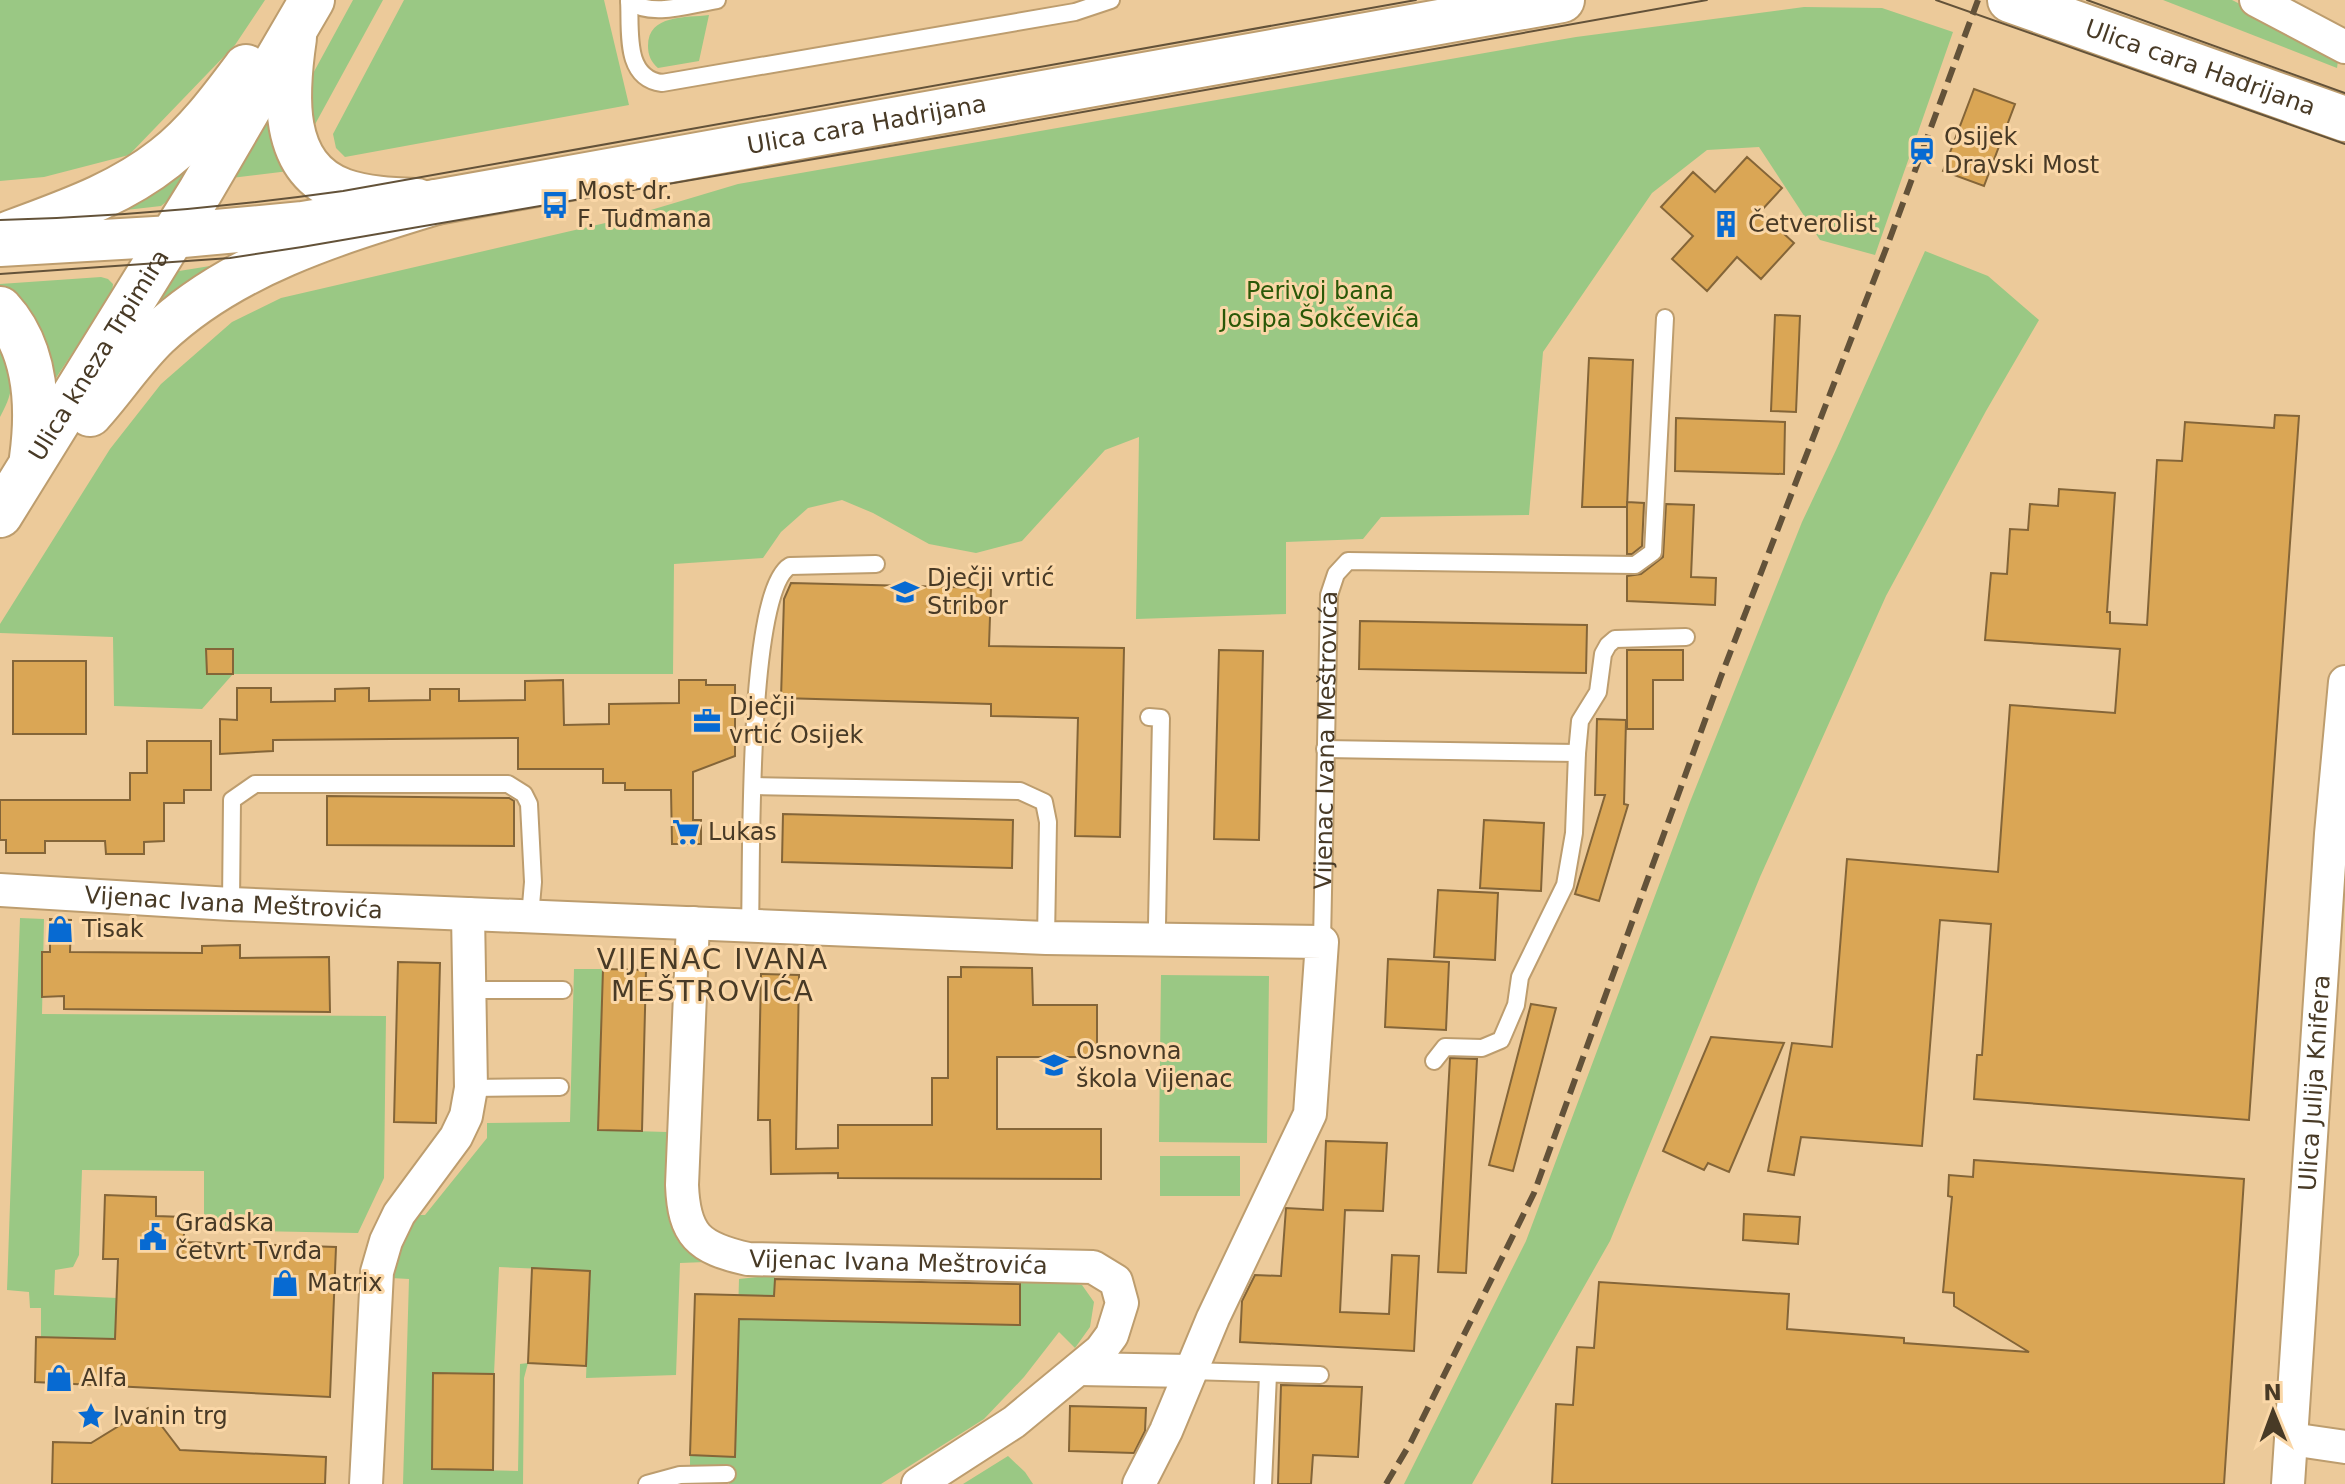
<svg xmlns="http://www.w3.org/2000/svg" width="2345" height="1484" font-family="'DejaVu Sans',sans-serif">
  <rect width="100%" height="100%" fill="#ecca9a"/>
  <!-- green -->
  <path fill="#9ac884" d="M0 0H265L235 45 129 155 44 177 0 181Z
    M353 0H383L313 128 309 121 310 79Z
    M404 0H604L629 105 345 157 336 148 333 134Z
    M2163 0H2232L2339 54 2337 68Z
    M1804 7 1882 8 1953 32 1875 255 1820 240 1759 147 1707 150 1652 193 1543 352 1529 515 1381 517 1363 539 1286 542V614L1136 619 1139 437 1105 450 1022 541 976 553 929 544 873 513 842 500 808 508 781 532 763 558 674 564 673 674H233L202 709 114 706 113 637 0 633V624L110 449 161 384 232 322 281 298 614 221 738 184 1576 37Z
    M709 15 699 61 658 68C651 62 648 55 648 46 648 14 686 18 709 15Z
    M273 109 289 171 231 178Z
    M204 142 171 198 161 206 91 214Z
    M1925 251 1988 276 2039 320 1986 411 1886 596 1760 877 1610 1241 1472 1484H1404L1526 1241 1690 802 1802 522 1837 448Z
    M241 261 125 343 173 272Z
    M101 277 108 279 113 284 112 293 50 387 0 296V284Z
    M0 338C11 372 19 383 0 417Z
    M20 918 44 919 42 1014 386 1016 384 1178 358 1233 204 1230V1171L82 1170 79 1255 73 1267 55 1270 54 1295 117 1298 115 1339 41 1337V1308H30L29 1292 7 1290Z
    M574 969H603L599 1130 667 1132C666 1167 658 1221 684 1248 690 1254 699 1258 706 1262L680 1263 676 1375 586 1378 590 1271 499 1267 494 1374 433 1373 432 1469 518 1471 520 1364 528 1363 524 1378 523 1484H403L409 1279 391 1278V1270L412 1215H425L487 1138V1123L570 1122Z
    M1161 975 1269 976 1267 1143 1159 1142Z
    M1160 1156H1240V1196H1160Z
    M775 1275V1320L1019 1325 1021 1280 1053 1281 1082 1285 1094 1302 1090 1327 1075 1348 1059 1332 1024 1377 984 1419 881 1484H729L730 1469 690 1467V1455L734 1457 739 1279Z
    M1008 1456 1025 1472 1033 1484H963Z"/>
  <!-- building -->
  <path fill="#daa655" stroke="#846538" stroke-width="2" d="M1974 89 2015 104 1984 186 1943 171Z
    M1747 157 1782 188 1760 212 1794 243 1761 279 1737 257 1707 291 1672 259 1693 236 1661 207 1693 172 1715 192Z
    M1775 315 1800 316 1796 412 1771 411Z
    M1589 358 1633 360 1627 507H1582Z
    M2275 415 2299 416 2249 1120 1974 1099 1977 1055H1982L1991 924 1940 920 1922 1146 1801 1137 1794 1175 1768 1171 1792 1043 1832 1047 1847 859 1998 872 2010 705 2115 713 2120 649 1985 640 1991 573 2007 574 2010 529 2028 530 2030 504 2058 506 2059 489 2115 493 2107 612H2110V623L2147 625 2157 460 2182 461 2185 422 2274 428Z
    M1676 418 1785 422 1784 474 1675 471Z
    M1627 502 1644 503 1642 546 1632 554H1627Z
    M1666 504 1694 505 1691 577 1716 578 1715 605 1627 601V576L1641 574 1663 557Z
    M791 583 991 588 989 646 1124 648 1120 837 1075 836 1078 718 991 716V704L781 698 784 599Z
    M1360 621 1587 625 1586 673 1359 669Z
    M206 649H233V674H207Z
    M1219 650 1263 651 1259 840 1214 839Z
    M1627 650H1683V680H1653V729H1627Z
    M13 661H86V734H13Z
    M563 680 564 725 609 724V704L679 703V680H706V685H735V756L693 772V820H701V844H672L671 790H625V783H603V769H518V738L273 740V751L220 754V719L237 720V688H271V702L335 701V689L369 688V701L430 700V689H459V701L525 700V681Z
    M1597 719 1626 720 1624 804 1628 805 1599 901 1575 894 1605 795H1595Z
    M147 741H211V790H184V803H164V841L144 842V854H106L105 841H45V853H6V840H0V800H130V773H147Z
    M327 796 509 798 514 801V846L327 845Z
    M783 814 1013 820 1012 868 782 862Z
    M1484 820 1544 823 1541 891 1480 888Z
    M1438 890 1498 893 1495 960 1434 957Z
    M50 919 71 920 70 952 202 953V946L240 945V958L329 957 330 1012 64 1009V996L42 997V952H50Z
    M1388 959 1449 962 1446 1030 1385 1027Z
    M398 962 440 963 436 1123 394 1122Z
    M961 967 1032 968 1033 1005H1097V1057H997V1129H1101V1179L838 1178V1173L771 1174 770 1120H758L761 974 799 975 796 1149 838 1148V1125H932V1078H948V977H961Z
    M603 969 646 970 642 1131 598 1130Z
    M1531 1004 1556 1008 1513 1171 1489 1165Z
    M1711 1037 1784 1043 1729 1172 1708 1163 1704 1170 1663 1151Z
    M1450 1058 1477 1059 1466 1273 1438 1272Z
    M1326 1141 1387 1143 1383 1211 1345 1210 1340 1312 1389 1314 1392 1255 1419 1256 1414 1351 1240 1342 1242 1301 1255 1275 1281 1276 1286 1208 1323 1210Z
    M1974 1160 2244 1179 2224 1484H1552L1556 1404 1573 1405 1577 1347 1594 1348 1599 1282 1789 1294 1787 1329 1904 1338V1343L2029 1352 1954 1306V1293L1943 1292 1952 1197 1948 1196 1949 1175 1973 1177Z
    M105 1195 156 1197V1216L184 1217V1242L336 1247 330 1397 35 1382 36 1337 115 1339 118 1259H103Z
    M1744 1214 1800 1217 1798 1244 1743 1240Z
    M532 1268 590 1271 586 1366 528 1363Z
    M775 1279 1020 1284V1325L739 1319 735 1457 690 1455 695 1294 774 1296Z
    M433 1373 494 1374 493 1470 432 1469Z
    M1281 1385 1362 1387 1358 1457 1313 1455 1311 1484H1278Z
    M1070 1406 1146 1408 1145 1431 1134 1453 1069 1451Z
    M148 1408 180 1450 326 1457 325 1484H52L53 1442 91 1443Z"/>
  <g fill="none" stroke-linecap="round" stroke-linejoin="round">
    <!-- service casing -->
    <g stroke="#bd9d6e" stroke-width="20">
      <g id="service">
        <path d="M629 0C631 29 623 78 662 83L1075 12 1111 0"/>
        <path d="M629 1C651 18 691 4 717 0"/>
        <path d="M1149 717 1161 718 1157 924 1154 940"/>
        <path d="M1325 749 1577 753 1580 721 1598 692 1603 654 1608 645 1615 639 1686 637"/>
        <path d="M754 786 1020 791 1044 802 1048 822 1046 938"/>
        <path d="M231 904 232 800 255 784H508L524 794 529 804 533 882 530 917"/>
        <path d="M750 926C752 868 746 591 790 566L876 564"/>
        <path id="s1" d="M1322 942 1329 595 1336 574 1348 561 1635 565 1653 552 1665 318"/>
        <path d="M471 990H563"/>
        <path d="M1434 1061 1445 1047 1482 1048 1501 1040 1516 1005 1520 977 1565 885 1574 833 1577 753"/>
        <path d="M471 1088 560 1087"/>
        <path d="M1190 1371 1320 1375"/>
        <path d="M647 1484 680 1475 727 1474"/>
        <path d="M1263 1484 1268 1375"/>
      </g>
    </g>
    <!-- minor casing -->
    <g stroke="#bd9d6e" stroke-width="36">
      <g id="minor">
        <path d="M2256 0 2345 47"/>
        <path id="s2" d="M0 890 231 904 1046 938 1322 942 1310 1114 1213 1318 1166 1431 1139 1484"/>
        <path id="s3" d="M693 923 682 1185C684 1235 698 1248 748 1259L1093 1267 1116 1281 1122 1303 1112 1335 1101 1350 1014 1422 918 1484"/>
        <path d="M1079 1369 1190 1371"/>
        <path d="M2291 1439 2345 1447"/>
        <path d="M366 1484 377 1272 386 1241 399 1214 456 1137 466 1116 471 1088 468 914"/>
        <path id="s4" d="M2288 1484 2331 834 2345 682"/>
      </g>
    </g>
    <!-- tertiary casing -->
    <g stroke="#bd9d6e" stroke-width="44">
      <path id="tertiary" d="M0 246 172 236"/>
    </g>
    <!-- secondary casing -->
    <g stroke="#bd9d6e" stroke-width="48">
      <g id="secondary">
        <path id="s5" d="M2010 0 2345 119"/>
        <path id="s6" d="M172 236 303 224 436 202 1562 0"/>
      </g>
    </g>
    <!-- primary casing -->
    <g stroke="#bd9d6e" stroke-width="48">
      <g id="primary">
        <path d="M294 38C286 92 279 168 343 191 366 199 393 200 417 201"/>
        <path d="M0 237C57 215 116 197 165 158 197 133 222 99 246 67"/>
        <path d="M0 309C37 349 39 406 32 458"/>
        <path d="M90 414C113 389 132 359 157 335 233 263 338 232 436 202"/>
        <path id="s7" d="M0 515 200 192 312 0"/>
      </g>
    </g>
    <!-- service -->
    <use href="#service" stroke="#fff" stroke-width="16"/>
    <!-- minor -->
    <use href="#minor" stroke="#fff" stroke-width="32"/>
    <!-- tertiary -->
    <use href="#tertiary" stroke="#fff" stroke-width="40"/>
    <!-- secondary -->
    <use href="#secondary" stroke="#fff" stroke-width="44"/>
    <!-- primary -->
    <use href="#primary" stroke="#fff" stroke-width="44"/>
    <!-- tram -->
    <path stroke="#635239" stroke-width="2" d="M1936 0 2345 144
      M2087 0 2345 93
      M0 220C115 217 229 207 343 191L1416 0
      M0 274 230 258 302 247 977 131 1707 0"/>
    <!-- rail -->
    <path stroke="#635239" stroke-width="6" stroke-dasharray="16 8" stroke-linecap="butt" d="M1386 1484 1411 1442 1534 1193 1720 679 1889 241 1978 0"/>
  </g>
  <!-- icons -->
  <defs>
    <g id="station-bare" transform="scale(2.16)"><path d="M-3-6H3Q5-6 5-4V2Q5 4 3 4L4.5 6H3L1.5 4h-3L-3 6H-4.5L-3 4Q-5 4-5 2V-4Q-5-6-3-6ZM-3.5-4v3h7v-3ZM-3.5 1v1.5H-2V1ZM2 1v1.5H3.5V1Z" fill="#076ad2" stroke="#fad7a7" stroke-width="2.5" paint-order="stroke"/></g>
    <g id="bus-bare" transform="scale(2.16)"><path d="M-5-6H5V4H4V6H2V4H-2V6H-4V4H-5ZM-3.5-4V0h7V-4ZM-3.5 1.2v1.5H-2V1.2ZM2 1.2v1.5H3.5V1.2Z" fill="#076ad2" stroke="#fad7a7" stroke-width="2.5" paint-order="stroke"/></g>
    <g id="building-bare" transform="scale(2.16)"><path d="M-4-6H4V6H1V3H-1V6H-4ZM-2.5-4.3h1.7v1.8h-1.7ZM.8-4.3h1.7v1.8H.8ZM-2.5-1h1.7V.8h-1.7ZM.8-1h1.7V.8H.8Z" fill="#076ad2" stroke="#fad7a7" stroke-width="2.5" paint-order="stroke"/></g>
    <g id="school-bare" transform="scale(2.16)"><path d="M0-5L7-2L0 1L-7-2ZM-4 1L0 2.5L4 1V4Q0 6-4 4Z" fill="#076ad2" stroke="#fad7a7" stroke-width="2.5" paint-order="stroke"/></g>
    <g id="office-bare" transform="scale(2.16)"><path d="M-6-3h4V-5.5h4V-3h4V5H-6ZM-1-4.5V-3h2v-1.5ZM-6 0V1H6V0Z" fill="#076ad2" stroke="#fad7a7" stroke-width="2.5" paint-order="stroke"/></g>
    <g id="supermarket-bare" transform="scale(2.16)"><path d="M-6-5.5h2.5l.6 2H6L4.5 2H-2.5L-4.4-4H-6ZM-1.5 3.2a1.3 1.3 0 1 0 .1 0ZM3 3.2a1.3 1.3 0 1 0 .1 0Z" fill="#076ad2" stroke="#fad7a7" stroke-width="2.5" paint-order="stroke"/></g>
    <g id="shop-bare" transform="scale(2.16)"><path d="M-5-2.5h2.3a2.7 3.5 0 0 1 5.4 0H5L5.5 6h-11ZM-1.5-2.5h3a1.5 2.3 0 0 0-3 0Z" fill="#076ad2" stroke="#fad7a7" stroke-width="2.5" paint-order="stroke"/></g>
    <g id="civic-bare" transform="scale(2.16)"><path d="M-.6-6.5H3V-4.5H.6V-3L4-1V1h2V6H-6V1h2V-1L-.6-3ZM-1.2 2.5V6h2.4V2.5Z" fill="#076ad2" stroke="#fad7a7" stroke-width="2.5" paint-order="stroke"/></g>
    <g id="sight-bare" transform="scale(2.16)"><path d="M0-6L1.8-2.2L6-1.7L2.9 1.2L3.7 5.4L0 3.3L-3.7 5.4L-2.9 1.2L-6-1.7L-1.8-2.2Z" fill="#076ad2" stroke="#fad7a7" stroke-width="2.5" paint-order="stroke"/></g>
  </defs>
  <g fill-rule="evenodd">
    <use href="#station-bare" x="1922" y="151"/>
    <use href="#bus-bare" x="555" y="205"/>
    <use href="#building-bare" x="1726" y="224"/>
    <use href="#school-bare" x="905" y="592"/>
    <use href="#office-bare" x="707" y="721"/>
    <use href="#supermarket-bare" x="686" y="832"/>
    <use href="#shop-bare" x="60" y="929"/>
    <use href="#school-bare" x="1054" y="1065"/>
    <use href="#civic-bare" x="153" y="1237"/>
    <use href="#shop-bare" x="285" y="1283"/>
    <use href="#shop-bare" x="59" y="1378"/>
    <use href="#sight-bare" x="91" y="1416"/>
  </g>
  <g text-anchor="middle" stroke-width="6" stroke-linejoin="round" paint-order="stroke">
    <!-- street labels -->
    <g font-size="24" fill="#483a26" stroke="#fad7a7">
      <text dy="8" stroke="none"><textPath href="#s5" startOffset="202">Ulica cara Hadrijana</textPath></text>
      <text dy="8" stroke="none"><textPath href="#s6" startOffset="704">Ulica cara Hadrijana</textPath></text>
      <text dy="8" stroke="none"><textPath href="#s7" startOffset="188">Ulica kneza Trpimira</textPath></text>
      <text dy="8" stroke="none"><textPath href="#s1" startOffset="202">Vijenac Ivana Meštrovića</textPath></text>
      <text dy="8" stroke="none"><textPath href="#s2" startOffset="234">Vijenac Ivana Meštrovića</textPath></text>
      <text dy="8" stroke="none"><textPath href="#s4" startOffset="402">Ulica Julija Knifera</textPath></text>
      <text dy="8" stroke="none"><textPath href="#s3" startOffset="524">Vijenac Ivana Meštrovića</textPath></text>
    </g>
    <!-- poi labels -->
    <g font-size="24" fill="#483a26" stroke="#fad7a7" text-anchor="start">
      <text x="1944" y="145">Osijek<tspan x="1944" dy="28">Dravski Most</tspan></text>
      <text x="577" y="199">Most dr.<tspan x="577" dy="28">F. Tuđmana</tspan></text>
      <text x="1748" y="232">Četverolist</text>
      <text x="927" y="586">Dječji vrtić<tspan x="927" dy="28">Stribor</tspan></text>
      <text x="729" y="715">Dječji<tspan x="729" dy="28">vrtić Osijek</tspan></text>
      <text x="708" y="840">Lukas</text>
      <text x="82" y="937">Tisak</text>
      <text x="1076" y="1059">Osnovna<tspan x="1076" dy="28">škola Vijenac</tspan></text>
      <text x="175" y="1231">Gradska<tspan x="175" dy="28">četvrt Tvrđa</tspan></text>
      <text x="307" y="1291">Matrix</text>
      <text x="81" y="1386">Alfa</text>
      <text x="113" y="1424">Ivanin trg</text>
    </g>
    <!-- park labels -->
    <g font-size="24" fill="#2a5808" stroke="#fad7a7">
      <text x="1320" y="299">Perivoj bana<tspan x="1320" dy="28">Josipa Šokčevića</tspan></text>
    </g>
    <!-- quarter labels -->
    <g font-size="28" letter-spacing="2" fill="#483a26" stroke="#fad7a7">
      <text x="713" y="969">VIJENAC IVANA<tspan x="713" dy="32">MEŠTROVIĆA</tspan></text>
    </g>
  </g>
  <!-- north arrow -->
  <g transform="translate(2273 1412) rotate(359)" stroke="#fad7a7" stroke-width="6" paint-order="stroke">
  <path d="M0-6L14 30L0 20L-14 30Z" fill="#483a26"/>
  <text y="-12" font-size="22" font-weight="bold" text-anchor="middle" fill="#483a26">N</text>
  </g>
</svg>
